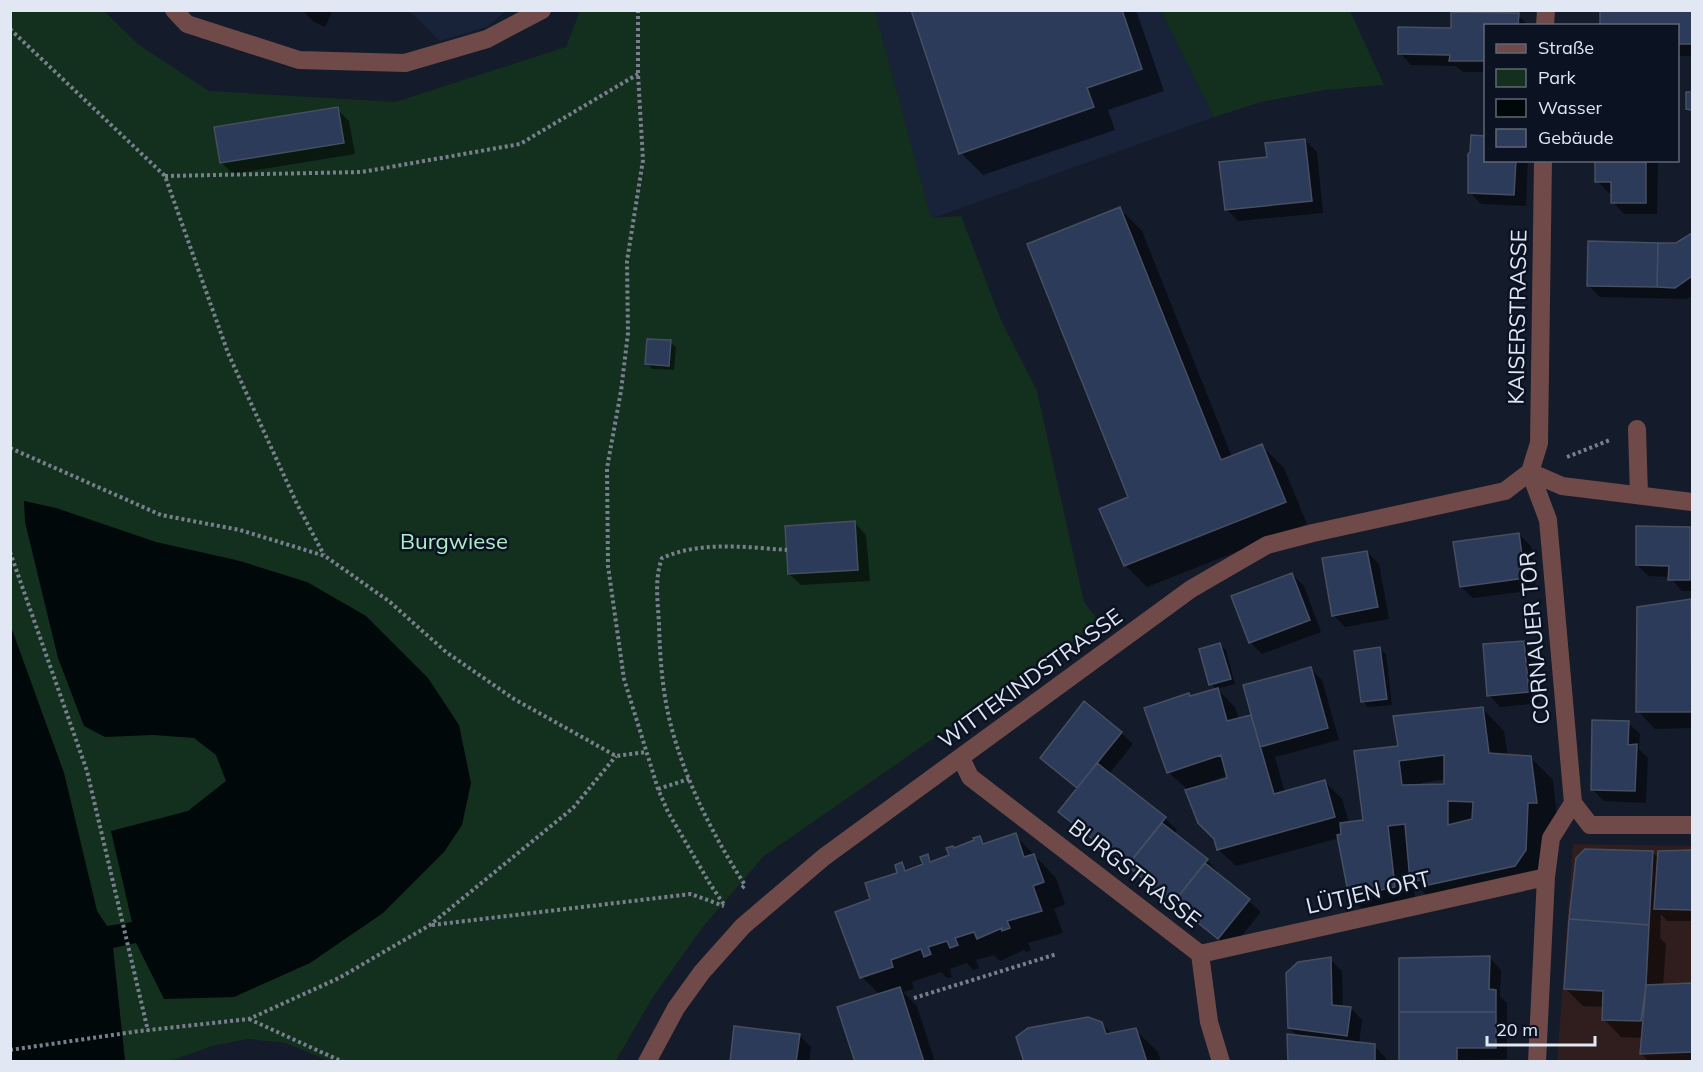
<svg xmlns="http://www.w3.org/2000/svg" width="1703" height="1072" font-family="Mulish,sans-serif">
  <rect width="100%" height="100%" fill="#141b2b"/>
  <!-- commercial -->
  <path fill="#301d1d" d="M1573 844 1692 846V1061L1557 1062Z"/>
  <!-- built -->
  <path fill="#182238" d="M409 11H506L487 27 440 41Z
    M875 11H1161L1214 117 931 219Z"/>
  <!-- green -->
  <path fill="#13301f" d="M11 10 104 11 139 45 209 91 395 102 566 47 580 11H875L931 218 961 216 1001 320 1037 391 1084 602 1100 623 764 856 702 928 653 997 615 1062 329 1061 286 1043 248 1039 212 1046 170 1061H125L113 948 107 926 97 911 64 773 11 627Z
    M1161 11H1350L1384 85 1325 90 1261 102 1214 117Z"/>
  <!-- water -->
  <path fill="#000809" d="M24 501 56 508 156 542 240 561 307 582 366 616 428 678 459 725 471 783 462 825 444 852 383 913 310 963 234 997 164 999 136 943 113 948 125 1061H11V627L64 773 97 911 107 926 132 922 111 831 188 811 226 781 216 755 194 738 153 735 105 737 84 726 58 658 25 522Z"/>
  <!-- shadow -->
  <path fill="#0007" fill-rule="evenodd" d="M302 10H333L325 27 314 22Z
    M912 10H1136L1164 91 1108 110 1115 130 983 175 961 153Z
    M1601 10H1692V56H1678V26Z
    M1518 15 1529 26H1486V72H1463L1456 66 1411 65 1400 53 1452 29Z
    M337 109 349 121 355 154 233 174 221 162Z
    M1305 140 1317 152 1323 213 1238 221 1226 209 1268 158Z
    M1486 160H1528L1526 206 1481 204 1470 192Z
    M1597 160H1658L1657 214H1624L1613 202V193H1609L1597 181Z
    M1120 209 1142 231 1232 457 1262 446 1284 468 1307 524 1147 587 1125 565 1130 498Z
    M1692 234V296L1687 299 1600 297 1588 285 1677 245Z
    M670 342 676 347 674 370 652 369 647 363Z
    M855 523 866 535 870 581 801 585 789 574Z
    M1690 529 1692 531V591H1682L1670 577 1649 576 1637 565Z
    M1519 534 1531 546 1536 590 1473 598 1461 587Z
    M1367 552 1379 564 1389 619 1345 627 1333 615Z
    M1292 574 1304 586 1321 632 1262 654 1250 642Z
    M1692 601V728L1655 729 1638 711 1639 609Z
    M1524 642 1536 654 1540 703 1500 707 1489 695Z
    M1220 645 1226 650 1235 684 1217 689 1235 707 1239 719 1251 716 1254 720 1310 669 1322 680 1339 740 1275 757 1285 793 1325 782 1342 799 1349 823 1364 822 1400 747 1482 708 1504 731 1508 756 1530 757 1553 780 1558 825 1548 872 1434 902 1413 882 1416 909 1372 919 1350 897 1339 838 1236 866 1218 849 1216 838 1200 822 1187 789 1168 772 1189 694 1191 697 1217 690 1211 684ZM1228 775 1229 779 1204 786 1203 784ZM1446 779V786H1421V783Z
    M1380 649 1386 654 1392 705 1368 707 1363 701Z
    M1628 723 1640 734 1639 749 1648 758 1646 803 1604 801 1592 789Z
    M1121 733 1133 744 1109 774 1165 818 1177 830 1174 834 1207 860 1218 872 1217 874 1261 912 1231 949 1072 824 1060 812 1078 789 1042 758Z
    M1015 835 1056 878 1065 904 1054 909 1063 933 1028 943 1031 950 1026 952 1024 950 1000 961 994 955 976 960 979 968 973 970 967 963 950 969 952 977 947 978 941 972 912 982 914 989 903 992 917 1006 935 1062H856L880 995 862 977 872 900 899 874 901 864 908 871 925 865 927 856 934 862 951 856 954 849 980 838 986 844Z
    M1652 852 1659 858V852H1692V921H1667L1661 914 1660 938 1666 944 1663 986 1692 984V1062H1649L1641 1053 1642 1038 1621 1037 1604 1019V1007L1583 1006 1565 988Z
    M1490 958 1501 970 1500 996 1507 1003V1059L1468 1060V1062H1401Z
    M1330 959 1342 971 1343 1008H1351L1362 1020 1359 1044 1374 1046 1386 1058V1062H1290L1298 1036 1289 1028Z
    M1101 1023 1113 1035 1135 1030 1158 1052 1161 1062H1026Z
    M799 1035 811 1047 809 1062H732Z"/>
  <!-- building -->
  <path fill="#2c3b59" stroke="#464f62" stroke-width="1.5" fill-rule="evenodd" d="M911 10H1122L1142 69 1087 88 1094 107 959 154Z
    M1600 10H1692V44H1678V26H1600Z
    M1451 12 1519 13 1518 26H1486V61H1449L1450 55 1398 54V27L1451 28Z
    M1686 92H1692V110L1686 109Z
    M338 107 344 143 220 163 214 127Z
    M1471 135 1486 136V160H1516L1514 195 1468 193V154L1470 152Z
    M1305 139 1312 201 1225 210 1219 162 1267 157 1265 143Z
    M1595 160H1646V203H1611V182H1595Z
    M1120 207 1221 460 1262 444 1286 502 1124 566 1099 509 1128 497 1027 244Z
    M1692 233V276L1675 288 1657 287 1658 243H1676Z
    M1588 241 1658 243 1657 287 1587 286Z
    M647 339 671 340 669 366 645 364Z
    M855 521 858 570 788 574 785 526Z
    M1636 526 1690 527V580H1668L1669 566 1636 565Z
    M1519 533 1525 578 1460 587 1453 542Z
    M1367 551 1378 607 1332 616 1322 558Z
    M1292 573 1310 620 1249 643 1231 596Z
    M1691 599 1692 712H1636L1637 607Z
    M1524 641 1529 692 1487 696 1483 644Z
    M1220 643 1231 679 1209 685 1199 649Z
    M1380 647 1387 699 1361 702 1354 651Z
    M1311 667 1328 728 1260 747 1243 685Z
    M1218 688 1227 721 1251 715 1274 794 1325 780 1335 817 1217 850 1214 839 1198 823 1185 790 1227 778 1221 755 1167 773 1144 708 1189 693 1190 696Z
    M1084 701 1122 732 1077 788 1040 758Z
    M1483 707 1489 753 1531 756 1537 803H1528L1526 850 1515 866 1428 885 1427 880 1410 881 1405 824 1388 826 1395 887 1349 897 1337 835 1341 834 1340 823 1363 820 1354 751 1398 746 1393 716ZM1444 755V784L1402 785 1399 761ZM1448 801 1473 802 1472 819 1448 825Z
    M1592 720 1629 721 1628 745 1637 744 1635 791 1591 790Z
    M1097 763 1166 817 1127 866 1058 812Z
    M1162 823 1208 859 1173 903 1127 866Z
    M1016 833 1024 857 1034 854 1044 882 1033 886 1042 911 1007 921 1010 928 1002 931V928L977 939 974 932 955 938 958 945 950 948 947 941 928 947 931 954 924 957 921 949 891 960 893 967 860 978 835 912 870 899 865 883 897 873 895 865 902 862 905 871 923 864 920 857 928 854 930 862 949 855 946 848 953 846 954 848 974 840 973 838 980 836 983 844Z
    M1585 849 1653 851 1649 925 1569 919 1576 858Z
    M1692 850V910L1654 909 1658 851Z
    M1205 863 1250 899 1218 939 1173 903Z
    M1569 919 1649 925 1646 985 1641 1021 1602 1020 1603 991 1564 989Z
    M1490 956 1489 989 1496 990V1012H1399V958Z
    M1331 957 1332 1005 1351 1007 1347 1036 1288 1028 1286 973 1298 962Z
    M1692 983V1052L1640 1054 1646 985Z
    M900 987 924 1062H855L837 1007Z
    M1399 1012H1496V1048H1457V1062H1399Z
    M1088 1017 1102 1022 1106 1034 1136 1028 1147 1062H1024L1016 1037 1028 1028Z
    M734 1026 800 1034 796 1062H730Z
    M1287 1034 1375 1044V1062H1288Z"/>
  <g fill="none" stroke-linecap="round" stroke-linejoin="round">
    <!-- path -->
    <path stroke="#787f8d" stroke-width="4" stroke-dasharray="3 3" stroke-linecap="butt" d="M638 10V74L643 160 627 261 628 333 621 391 607 468 608 566 624 679 658 789 668 812 710 884 725 906
      M10 29 165 176 228 353 297 504 324 555
      M165 176 362 172 520 144 638 74
      M10 448 161 515 240 530 325 556 390 602 446 652 514 699 616 756 646 752
      M1567 457 1610 440
      M10 552 87 771 148 1031
      M658 789 689 779
      M742 888 745 885C715 839 688 786 673 733 663 699 660 661 659 625 658 602 654 580 662 558 700 541 746 547 787 550
      M432 925 691 894 724 906
      M914 998 1057 954
      M249 1019 343 1062
      M10 1050 140 1031 249 1019 339 978 430 925 573 808 616 756"/>
    <!-- minor -->
    <path stroke="#704a48" stroke-width="18" d="M174 10 187 24 299 60 405 63 487 39 542 10
      M1545 26 1546 10
      M1637 429 1639 495
      M1530 472 1548 520 1573 803
      M1530 472 1539 443 1543 160
      M1530 472 1562 486 1692 502
      M961 758 970 777 1200 954 1209 1022 1221 1062
      M1573 803 1590 825H1692
      M1200 954 1546 877
      M647 1062 676 1008 702 972 743 926 824 857 1191 589 1267 545 1313 533 1505 491 1530 472
      M1537 1062 1546 877 1551 838 1573 803"/>
  </g>
  <g text-anchor="middle" stroke-width="5" stroke-linejoin="round" paint-order="stroke">
    <!-- street labels -->
    <g font-size="22" fill="#e1e7f3" stroke="#0b1221">
      <text transform="translate(1517 317) rotate(-89)" y="8">KAISERSTRASSE</text>
      <text transform="translate(1534 638) rotate(-95)" y="8">CORNAUER TOR</text>
      <text transform="translate(1030 678) rotate(-36)" y="8">WITTEKINDSTRASSE</text>
      <text transform="translate(1135 873) rotate(38)" y="8">BURGSTRASSE</text>
      <text transform="translate(1368 892) rotate(-13)" y="8">LÜTJEN ORT</text>
    </g>
    <!-- park labels -->
    <g font-size="22" fill="#afefc6" stroke="#0b1221">
      <text x="454" y="549">Burgwiese</text>
    </g>
  </g>
  <!-- border -->
  <rect width="1703" height="1072" fill="none" stroke="#e1e7f3" stroke-width="24"/>
  <!-- legend -->
  <rect x="1484" y="24" width="195" height="138" fill="#0b1221" stroke="#616775" stroke-width="1.5"/>
  <rect x="1496" y="44" width="30" height="9" fill="#704a48" stroke="#616775" stroke-width="1.5"/>
  <text x="1538" y="54" font-size="18" fill="#e1e7f3">Straße</text>
  <rect x="1496" y="69" width="30" height="18" fill="#13301f" stroke="#616775" stroke-width="1.5"/>
  <text x="1538" y="84" font-size="18" fill="#e1e7f3">Park</text>
  <rect x="1496" y="99" width="30" height="18" fill="#000809" stroke="#616775" stroke-width="1.5"/>
  <text x="1538" y="114" font-size="18" fill="#e1e7f3">Wasser</text>
  <rect x="1496" y="129" width="30" height="18" fill="#2c3b59" stroke="#616775" stroke-width="1.5"/>
  <text x="1538" y="144" font-size="18" fill="#e1e7f3">Gebäude</text>
  <!-- scale -->
  <path d="M1487 1036v9h108v-9" fill="none" stroke="#e1e7f3" stroke-width="3"/>
  <text x="1496" y="1036" font-size="18" fill="#e1e7f3" stroke="#0b1221" stroke-width="4.5" paint-order="stroke">20 m</text>
</svg>
